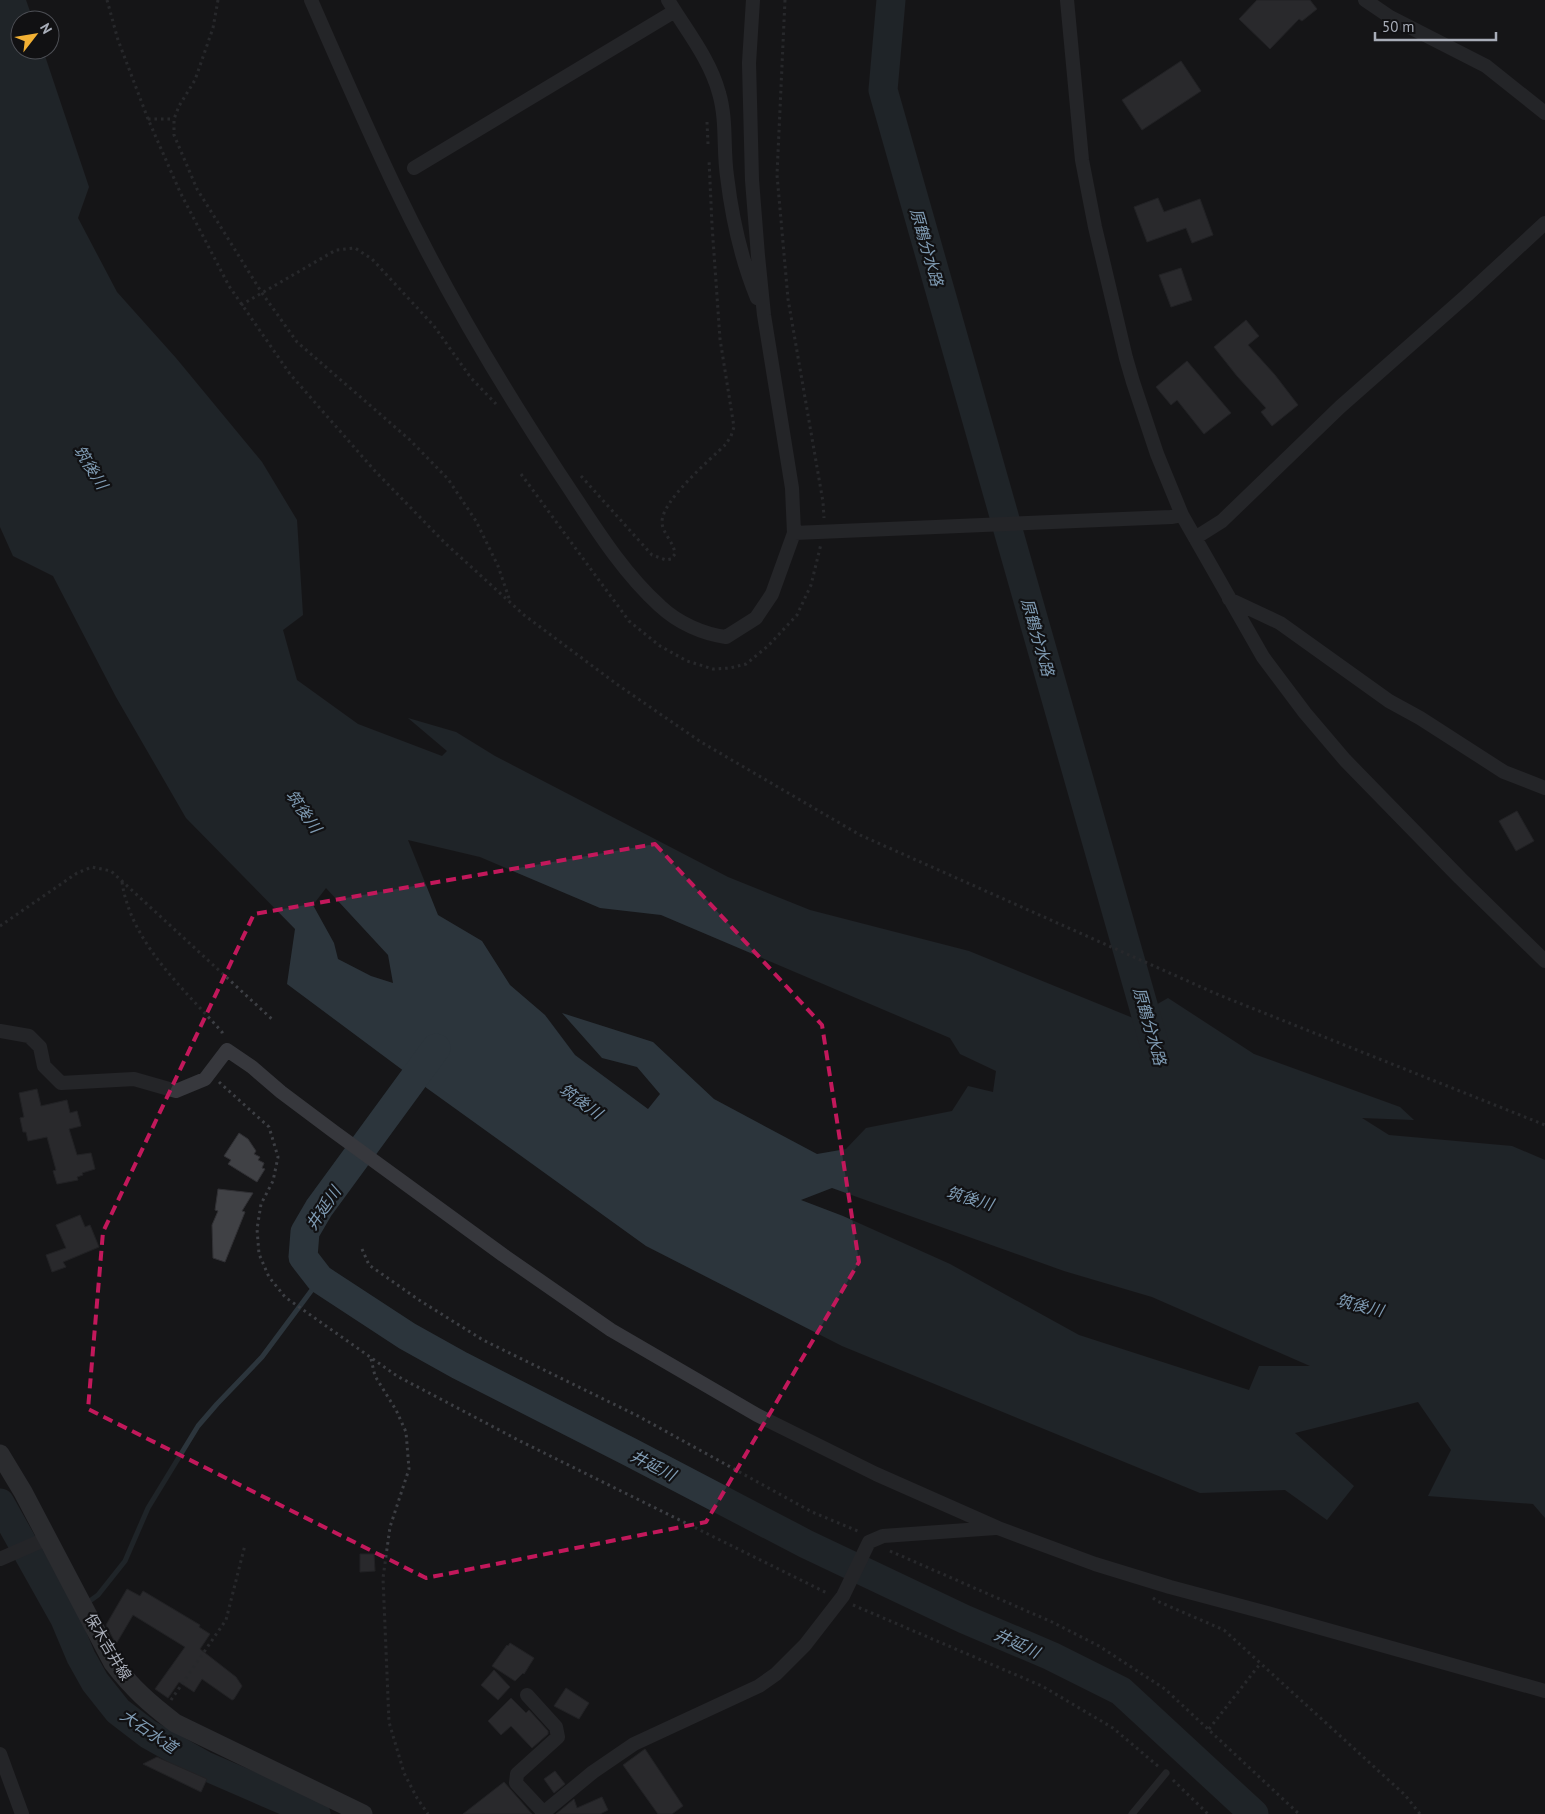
<svg xmlns="http://www.w3.org/2000/svg" width="1545" height="1814" font-family="'PT Sans','Noto Sans JP',sans-serif">
  <rect width="100%" height="100%" fill="#161618"/>
  <!-- water -->
  <path fill="#2c353c" fill-rule="evenodd" d="M0 0H26L33 20H20V50H43L89 187 78 218 117 292 176 358 262 462 297 520 303 615 283 630 297 680 358 724 442 756 447 751 408 718 456 732 495 756 728 877 810 910 969 951 1133 1018 1168 998 1254 1054 1400 1107 1414 1120 1362 1118 1389 1135 1512 1146 1545 1160V1518L1533 1504 1428 1496 1451 1450 1418 1402 1295 1433 1354 1486 1327 1520 1285 1490 1200 1493 842 1346 646 1246 428 1089 287 984 295 929 186 818 116 697 53 576 13 556 0 527ZM408 840 480 857 600 908 661 915 950 1038 960 1054 996 1071 993 1092 968 1086 952 1111 866 1128 846 1149 817 1154 714 1099 653 1042 562 1013 602 1058 637 1067 660 1094 648 1109 575 1055 545 1015 510 985 482 941 438 915ZM326 888 388 955 393 983 371 976 338 959 334 943 313 905ZM832 1188 1064 1271 1152 1297 1310 1366H1259L1249 1390 1079 1335 950 1264 843 1216 801 1200Z"/>
  <g fill="none" stroke-linecap="round" stroke-linejoin="round">
    <!-- stream -->
    <path stroke="#2c353c" stroke-width="5" d="M65 1619 98 1595 125 1561 148 1508 198 1426 217 1404 262 1357 320 1279"/>
    <!-- river -->
    <path stroke="#2c353c" stroke-width="29" d="M891 0 883 90 1155 1047
      M436 1048 319 1208 305 1232 303 1257 320 1279 407 1336 459 1365 630 1452 806 1544 964 1619 1051 1656 1121 1691 1254 1814
      M0 1503 65 1619 81 1657 95 1682 118 1711 148 1734 203 1765 316 1814"/>
  </g>
  <!-- building -->
  <path fill="#404145" stroke="#303034" d="M1257 0H1310L1317 9 1302 21 1299 19 1270 49 1239 19Z
    M1181 61 1201 91 1142 130 1122 100Z
    M1158 198 1164 212 1200 199 1213 235 1192 243 1186 228 1147 242 1134 207Z
    M1181 268 1192 300 1171 307 1159 275Z
    M1246 320 1259 336 1248 345 1275 375 1298 405 1272 426 1261 412 1266 408 1237 376 1214 347Z
    M1187 361 1231 413 1204 434 1177 400 1171 405 1156 387Z
    M1517 811 1534 841 1516 851 1499 821Z
    M37 1089 41 1106 67 1100 70 1113 77 1111 81 1126 69 1129 77 1155 91 1153 95 1169 82 1173 83 1175 77 1177 78 1180 57 1184 53 1171 56 1170 47 1137 28 1141 26 1132H23L20 1118 24 1117 19 1093Z
    M239 1133 248 1139 256 1151 254 1154 260 1157 258 1160 264 1163 262 1168 265 1169 257 1182 228 1164 231 1160 224 1156Z
    M218 1189 253 1193 242 1211 245 1212 225 1262 213 1258 212 1225 218 1211 215 1210Z
    M80 1215 85 1227 90 1225 99 1247 63 1262 66 1267 52 1272 46 1255 66 1248 56 1225Z
    M360 1554H374L375 1571 360 1572Z
    M127 1589 140 1596 143 1591 200 1625 199 1627 210 1634 200 1649 236 1677 242 1686 234 1699 232 1700 202 1679 194 1692 179 1682 168 1698 155 1689 185 1647 133 1615 116 1644 106 1625Z
    M510 1643 534 1658 524 1674 523 1673 515 1681 492 1666 507 1645 508 1646Z
    M494 1670 510 1687 498 1700 481 1685Z
    M566 1688 589 1703 579 1719 554 1706Z
    M511 1698 526 1713 529 1710 548 1731V1734L532 1748 511 1726 501 1735 488 1721Z
    M645 1749 683 1806 672 1814H658L623 1765Z
    M157 1757 207 1779 201 1792 143 1764Z
    M555 1771 565 1784 554 1793 544 1779Z
    M504 1782 532 1814H463Z
    M602 1797 608 1810 600 1814H556L574 1799 577 1808Z"/>
  <g fill="none" stroke-linecap="round" stroke-linejoin="round">
    <!-- path -->
    <path stroke="#3d3f44" stroke-width="3" stroke-dasharray="2.5 4" stroke-linecap="butt" d="M107 0 118 40 148 119 180 192 229 286 290 374 375 471 445 543 524 615 618 685 701 742 860 835 1219 995 1545 1125
      M218 0 213 28 195 80 179 106 174 119V135L197 189 262 293 297 342 410 440 448 479 476 521 498 566 510 601
      M785 0 777 175 788 299 823 502 824 518
      M148 119H174
      M707 122 708 144
      M241 305 336 250 355 248 372 259 434 326 471 378 496 404
      M521 474 629 621 660 646 687 661 713 669 730 668 746 664 768 646 797 615 811 585 821 544
      M581 476 652 555 666 560 671 559 675 554C674 542 662 533 662 522 662 500 710 460 726 444L731 436 734 427 720 339 712 225 709 160
      M122 882C131 943 183 988 222 1032L223 1037
      M0 926 77 873 92 867 111 871 274 1021
      M219 1082 269 1127 278 1157 273 1181 261 1204 257 1229 259 1254 269 1277 285 1297 397 1376 520 1441 827 1593
      M362 1249 369 1265 419 1300 483 1340 638 1416 812 1512 860 1532
      M371 1359 375 1376 396 1410 406 1432 409 1469 390 1527 383 1578 389 1722 404 1773 417 1798 428 1814
      M890 1551 1052 1622 1099 1646 1165 1689 1299 1814
      M1153 1598 1157 1601 1224 1630 1405 1795 1420 1814
      M853 1605 1042 1686 1113 1728 1159 1767
      M171 1700 226 1620 245 1545
      M1209 1729 1260 1664
      M1173 1780 1208 1814"/>
    <!-- service -->
    <path stroke="#37383d" stroke-width="7" d="M1132 1814 1166 1773"/>
    <!-- minor -->
    <path stroke="#37383d" stroke-width="14" d="M311 0C338 62 365 124 394 185 441 284 499 382 559 473 590 519 619 569 660 606 678 623 703 634 726 637L756 618 772 594 794 533 792 488 764 315 758 256 752 180 749 63 753 0
      M668 0C686 30 710 59 719 93 727 120 723 149 727 176 732 218 741 259 757 298
      M1067 0 1082 160 1095 227 1126 358 1133 382 1157 454 1182 515 1263 657 1305 713 1345 760 1460 878 1545 961
      M1365 0 1390 17 1486 66 1545 113
      M414 168 675 11
      M794 533 1171 517 1182 515
      M1195 538 1222 521 1340 407 1467 295 1545 223
      M1229 599 1280 623 1389 701 1420 718 1504 772 1545 788
      M0 1031 29 1036 40 1047 44 1066 61 1083 134 1079 176 1091 205 1079 227 1050 252 1067 281 1092 333 1131 503 1255 611 1330 757 1415 876 1474 998 1528 1095 1564 1170 1587 1271 1614 1545 1691
      M0 1559 48 1538
      M527 1695 556 1727 558 1737 517 1774 516 1783 544 1813
      M0 1754 22 1814
      M542 1814 593 1772 634 1744 759 1686 776 1674 805 1645 843 1596 869 1542 883 1536 995 1528"/>
    <!-- secondary -->
    <path stroke="#45474d" stroke-width="19" d="M0 1454 23 1492 113 1663C133 1689 149 1703 175 1723L363 1814"/>
  </g>
  <!-- marked area -->
  <path d="M0 0H1545V1814H0ZM655 844 822 1025 859 1262 706 1522 426 1578 88 1409 103 1232 254 914Z" fill="#161618" fill-opacity=".55" fill-rule="evenodd"/>
  <path fill="none" stroke="#c2185b" stroke-width="4" stroke-dasharray="10 6" stroke-linejoin="round" d="M655 844 822 1025 859 1262 706 1522 426 1578 88 1409 103 1232 254 914Z"/>
  <g text-anchor="middle" stroke-width="4.5" stroke-linejoin="round" paint-order="stroke">
    <!-- street labels -->
    <g font-size="15" fill="#a8adb8" stroke="#111113">
      <text transform="translate(108 1647) rotate(59)" y="5">保木吉井線</text>
    </g>
    <!-- water labels -->
    <g font-size="16" font-style="italic" fill="#7f9bb3" stroke="#111113">
      <text transform="translate(927 247) rotate(74)" y="6">原鶴分水路</text>
      <text transform="translate(91 467) rotate(58)" y="6">筑後川</text>
      <text transform="translate(1038 637) rotate(74)" y="6">原鶴分水路</text>
      <text transform="translate(304 811) rotate(55)" y="6">筑後川</text>
      <text transform="translate(1150 1026) rotate(74)" y="6">原鶴分水路</text>
      <text transform="translate(581 1101) rotate(35)" y="6">筑後川</text>
      <text transform="translate(970 1198) rotate(16)" y="6">筑後川</text>
      <text transform="translate(323 1208) rotate(-56)" y="6">井延川</text>
      <text transform="translate(1360 1305) rotate(14)" y="6">筑後川</text>
      <text transform="translate(653 1465) rotate(27)" y="6">井延川</text>
      <text transform="translate(1017 1643) rotate(25)" y="6">井延川</text>
      <text transform="translate(149 1731) rotate(34)" y="6">大石水道</text>
    </g>
  </g>
  <!-- north arrow -->
  <g transform="translate(35 35) rotate(59)"><circle r="24" fill="#111113" stroke="#4d4f55"/>
  <path d="M0-4L9 19L0 12L-9 19Z" fill="#f2b134"/>
  <text y="-8" font-size="14" font-weight="bold" text-anchor="middle" fill="#a8adb8">N</text>
  </g>
  <!-- scale -->
  <path d="M1375 32v8h121v-8" fill="none" stroke="#a8adb8" stroke-width="2.5"/>
  <text x="1382" y="32" font-size="15" fill="#a8adb8" stroke="#111113" stroke-width="4" paint-order="stroke">50 m</text>
</svg>
